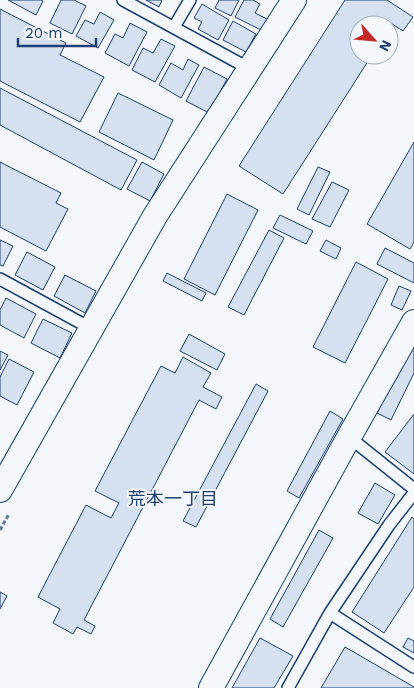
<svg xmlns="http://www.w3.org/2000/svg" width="414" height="688" font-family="'Work Sans','Noto Sans JP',sans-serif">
  <rect width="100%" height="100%" fill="#f4f7fb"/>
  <!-- building -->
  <path fill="#d5e0f0" stroke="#1d3f73" d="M8 0H41L43 1 36 15Z
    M61 0H74L86 6 72 34 50 23Z
    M146 0H162L159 7Z
    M219 0H239L231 16 215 8Z
    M244 0H253L260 4 255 13 267 19 261 30 235 17Z
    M345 0H387L413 17 403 31 392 24 389 28V25H359V55H372L283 194 239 166Z
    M202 4 229 20 218 40 198 29 202 22 194 18Z
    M0 9 66 43 60 55 104 77 80 122 0 81Z
    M100 12 114 20 98 48 76 36 85 20 94 24Z
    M233 21 256 34 246 52 223 40Z
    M130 23 147 32 129 66 105 53 115 34 123 38Z
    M161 39 175 46 155 82 132 70 143 48 153 53Z
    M188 59 199 65 181 98 159 85 171 63 183 70Z
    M204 67 227 79 209 113 186 101Z
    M0 88 137 160 121 190 0 125Z
    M118 93 173 120 154 160 99 132Z
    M414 142V242L410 249 367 224Z
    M0 162 61 193 56 203 68 209 46 251 0 227Z
    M142 162 164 174 150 201 127 189Z
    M318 167 330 172 309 215 297 209Z
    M332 182 349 190 330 227 312 219Z
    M227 194 258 210 215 295 184 279Z
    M280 215 313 231 306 244 273 228Z
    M269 230 284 238 244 315 228 307Z
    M0 240 13 246 3 266 0 265Z
    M326 240 341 248 336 259 320 251Z
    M385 248 414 263V283L377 264Z
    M27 252 55 267 43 290 15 275Z
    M356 262 388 279 345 363 313 347Z
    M167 273 206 293 202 301 163 281Z
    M65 275 96 291 85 313 54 296Z
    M399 286 411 291 402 310 391 305Z
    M6 298 36 314 24 338 0 325V310Z
    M43 319 72 333 60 358 31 343Z
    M189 334 225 354 217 370 180 351Z
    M414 341V373L391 420 377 413Z
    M0 351 8 355 0 370Z
    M183 357 211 373 203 387 222 397 216 409 199 400 84 620 95 626 91 634 77 627 73 634 53 623 60 609 38 597 86 505 111 518 119 503 95 491 161 366 175 373Z
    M9 359 34 372 17 405 0 396V377Z
    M256 384 268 391 196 527 183 521Z
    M330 411 343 419 299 498 287 491Z
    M414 414V474L385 452Z
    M375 483 395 495 378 524 358 513Z
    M412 517 414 519V587L384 633 352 612Z
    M319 530 333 538 283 627 270 619Z
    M0 592 7 596 0 609Z
    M260 638 293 656 274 688H232Z
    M408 638 414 641V653L403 647Z
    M345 647 414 687V688H321Z"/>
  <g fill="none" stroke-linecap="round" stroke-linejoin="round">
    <!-- service casing -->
    <g stroke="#1d3f73" stroke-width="14">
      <path id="service" d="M123 0 250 69
        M174 27 190 0
        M0 279 92 329
        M349 437 414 489
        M330 613 414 667
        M288 688 330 613 389 525 414 493"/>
    </g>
    <!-- minor casing -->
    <g stroke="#1d3f73" stroke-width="26">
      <path id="minor" d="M0 490 155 216 294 0
        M211 688 349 437 414 322"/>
    </g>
    <!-- path -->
    <path stroke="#5e769c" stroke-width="3" stroke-dasharray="4 2.5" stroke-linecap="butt" d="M0 530 9 514"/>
    <!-- service -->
    <use href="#service" stroke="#f4f7fb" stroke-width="11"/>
    <!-- minor -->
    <use href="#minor" stroke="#f4f7fb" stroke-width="24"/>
  </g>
  <g text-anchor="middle" stroke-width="4" stroke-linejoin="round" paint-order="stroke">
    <!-- neighbourhood labels -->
    <g font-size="18" fill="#1d3f73" stroke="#f4f7fb">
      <text x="173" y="505">荒本一丁目</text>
    </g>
  </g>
  <!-- north arrow -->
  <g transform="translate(374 40) rotate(117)"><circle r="24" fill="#f4f7fb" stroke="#9eadc5"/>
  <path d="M0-4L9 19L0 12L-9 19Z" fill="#c62828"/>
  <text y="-8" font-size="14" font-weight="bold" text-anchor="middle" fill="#1d3f73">N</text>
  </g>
  <!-- scale -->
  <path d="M18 38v8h78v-8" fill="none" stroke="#1d3f73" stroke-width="2.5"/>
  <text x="25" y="38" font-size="15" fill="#1d3f73" stroke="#f4f7fb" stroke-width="4" paint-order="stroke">20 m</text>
</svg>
